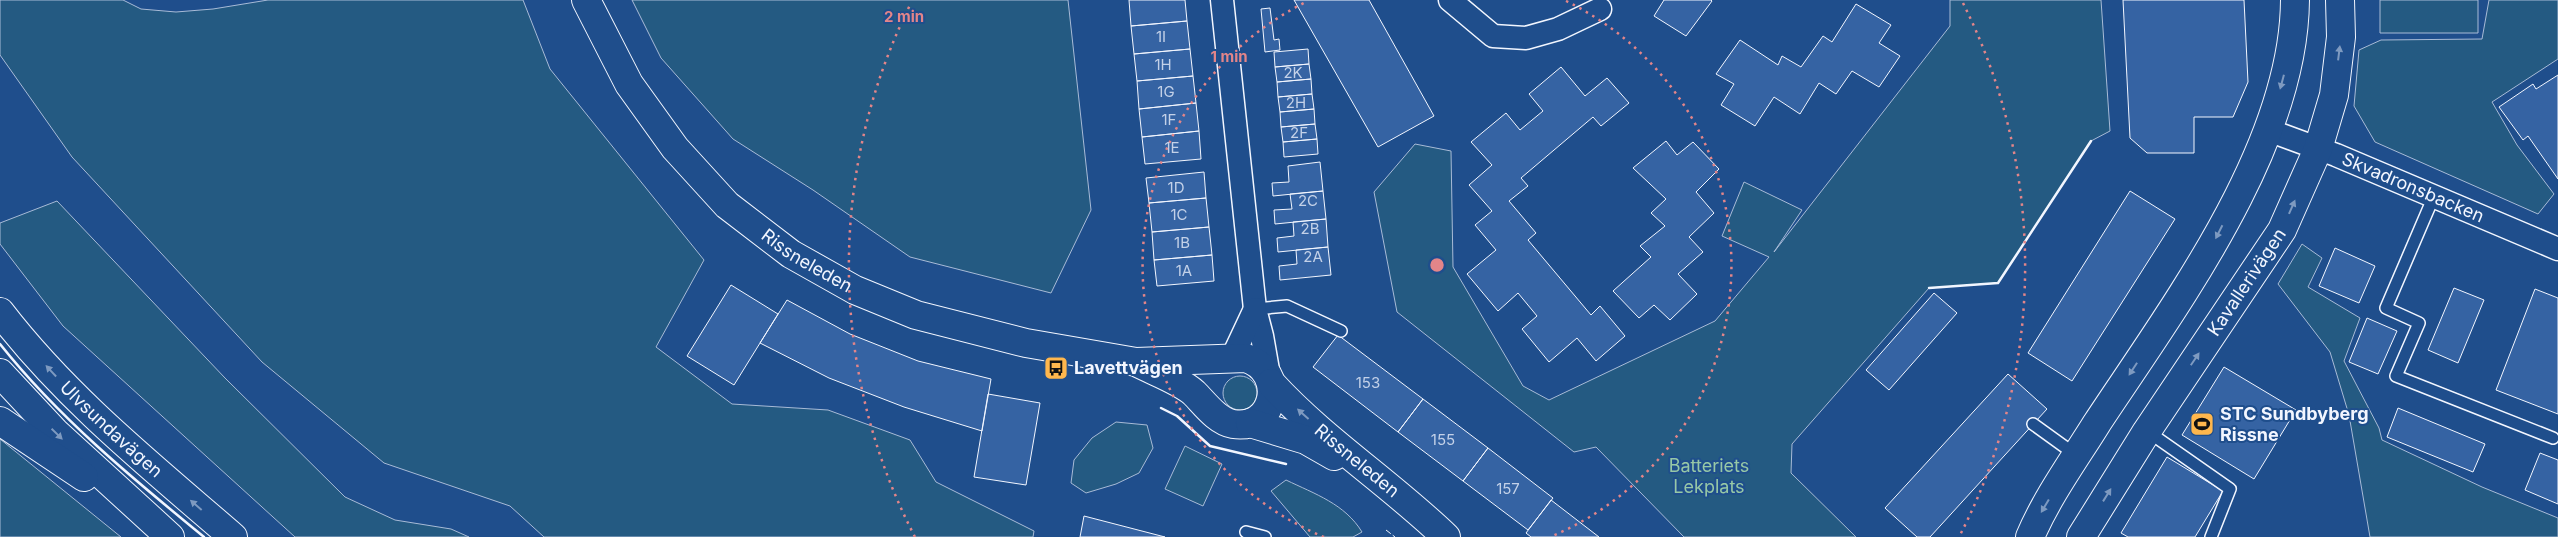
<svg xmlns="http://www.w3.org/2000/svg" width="2558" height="537" font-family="Inter,sans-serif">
  <rect width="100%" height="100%" fill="#1f4e8c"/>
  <!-- green -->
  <path fill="#245a82" stroke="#a8bbd7" d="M0 0H123L141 9 176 12 213 9 268 0H523L550 69 704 260 656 347 732 404 828 410 910 440 936 482 1034 531 1033 537H544L510 506 384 463 262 362 72 157 0 55Z
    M632 0H1068L1091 210 1051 293 910 257 813 190 733 139 661 58Z
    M1950 0H2101L2110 131 2091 141 1998 283 1929 288 1792 444 1791 473 1856 537H1684L1596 447 1574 452 1397 312 1374 192 1415 144 1451 151 1453 267 1523 386 1549 400 1715 321 1769 257 1722 236 1744 182 1802 210 1774 252 1950 26Z
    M2380 0H2478V33H2380Z
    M2489 0H2558V59L2492 102 2517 145 2554 194 2538 214 2375 142 2354 106 2359 50 2381 40 2482 39Z
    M57 201 225 378 345 497 395 520 451 529 469 537H295L63 326 0 244V223Z
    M2302 244 2322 258 2308 287 2360 318 2344 361 2379 428 2382 440 2482 487 2558 518V537H2370L2349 415 2330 352 2278 284Z
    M1223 393a17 17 0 1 1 34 0a17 17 0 1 1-34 0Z
    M1116 422 1147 425 1153 448 1139 473 1116 484 1086 493 1071 483 1074 460 1092 438Z
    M0 439 121 537H0Z
    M1185 446 1222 464 1203 506 1165 489Z
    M1286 480C1315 494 1345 504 1362 532L1353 537H1310L1271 491Z"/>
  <!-- building -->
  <path fill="#3563a3" stroke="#f2f6ff" d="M1129 0H1185L1187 21 1131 26Z
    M1294 0H1369L1434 116 1378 147Z
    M1664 0H1711L1712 1 1686 36 1654 16Z
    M2123 0H2244L2248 82 2233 117H2194V153H2147L2130 138Z
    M1856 4 1891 25 1879 43 1900 56 1879 87 1852 71 1836 94 1819 83 1800 114 1774 97 1755 126 1721 105 1734 84 1716 74 1740 40 1778 65 1782 56 1801 67 1823 36 1832 42Z
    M1270 8 1274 40 1279 39 1280 50 1265 52 1261 9Z
    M1187 21 1190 49 1134 54 1131 26Z
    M1190 49 1193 76 1137 81 1134 54Z
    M1308 49 1309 64 1275 67 1274 52Z
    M1309 64 1311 79 1277 82 1275 67Z
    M1561 67 1585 96 1607 78 1629 103 1601 126 1593 117 1521 178 1528 186 1509 201 1536 233 1528 240 1591 315 1600 306 1625 336 1596 361 1577 338 1549 362 1522 329 1537 316 1518 293 1498 311 1467 274 1496 250 1475 225 1492 211 1469 185 1492 165 1471 142 1506 113 1520 130 1543 111 1529 94Z
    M2558 75V179L2528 136 2523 140 2499 107 2533 84 2536 89Z
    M1193 76 1196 103 1139 109 1137 81Z
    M1311 79 1312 94 1278 97 1277 82Z
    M1312 94 1314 109 1280 112 1278 97Z
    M1196 103 1199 131 1142 137 1139 109Z
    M1314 109 1315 124 1281 127 1280 112Z
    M1315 124 1317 139 1283 142 1281 127Z
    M1199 131 1201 159 1145 164 1142 137Z
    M1317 139 1318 154 1284 157 1283 142Z
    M1666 141 1677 155 1693 142 1719 169 1696 192 1714 213 1689 237 1703 252 1678 274 1697 294 1670 320 1654 305 1639 318 1613 291 1651 257 1640 246 1665 226 1651 213 1666 199 1633 168Z
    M1320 162 1323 191 1273 196 1272 183 1289 182 1288 166Z
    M1204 172 1206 198 1149 203 1146 178Z
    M1323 191 1326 219 1275 224 1274 210 1292 209 1290 194Z
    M2130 191 2175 219 2072 381 2028 353Z
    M1206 198 1209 227 1152 232 1149 203Z
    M1326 219 1328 247 1278 252 1277 238 1294 236 1293 222Z
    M1209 227 1212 255 1154 260 1152 232Z
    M1328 247 1331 275 1280 280 1279 266 1297 264 1296 250Z
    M2335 248 2375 266 2359 303 2319 286Z
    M1212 255 1214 281 1157 286 1154 260Z
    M731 285 778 314 734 385 687 356Z
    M2454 288 2484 300 2458 363 2428 350Z
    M2535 289 2558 298V414L2496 390Z
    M1934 293 1957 313 1889 390 1866 370Z
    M787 300 850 334 918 361 991 379 982 431 904 407 829 378 760 343Z
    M2367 318 2397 331 2378 374 2349 362Z
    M1338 335 1423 399 1398 432 1313 367Z
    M2224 367 2296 410 2254 479 2182 435Z
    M2008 374 2047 409 1930 537H1917L1885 508Z
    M988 394 1040 403 1026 485 974 477Z
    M1423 399 1488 448 1463 481 1398 432Z
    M2398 408 2485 444 2473 472 2387 437Z
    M1488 448 1553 498 1528 530 1463 481Z
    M2540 453 2558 460V504L2525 490Z
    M2167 457 2223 491 2195 537H2128L2121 533Z
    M1551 500 1599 537H1531L1526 533Z
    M1084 516 1165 537H1080Z"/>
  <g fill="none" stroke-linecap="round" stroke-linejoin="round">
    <!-- lane casing -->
    <g stroke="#f2f6ff" stroke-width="14">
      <path id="lane" d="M2434 196 2386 308 2419 323 2396 376 2553 438
        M1255 309 1287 306 1341 331
        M2033 424 2076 455
        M2147 431 2230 489 2211 537
        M1246 532 1265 537"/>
    </g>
    <!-- street casing -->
    <g stroke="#f2f6ff" stroke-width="25">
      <g id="street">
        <path d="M1222 0 1255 309 1262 336 1269 376"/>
        <path d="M1450 0 1493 36 1526 38 1558 29 1600 9"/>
        <path id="s1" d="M2268 130 2336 155 2558 249"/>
        <path d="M1232 358 1255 309"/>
      </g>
    </g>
    <!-- secondary casing -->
    <g stroke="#f2f6ff" stroke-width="30">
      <g id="secondary">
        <path id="s2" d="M586 0 629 84 675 148 727 205 791 254 855 290 916 315 1026 343 1136 362 1246 358C1288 372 1275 431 1233 424 1217 421 1205 404 1194 393 1181 381 1153 371 1136 362"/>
        <path id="s3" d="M1271 383C1323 440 1390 483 1446 537"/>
        <path d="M1250 423 1306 440 1334 456"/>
        <path d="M2030 537C2047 497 2074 460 2097 423 2175 305 2294 147 2295 0"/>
        <path id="s4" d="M2081 537 2147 431 2282 230 2318 149 2334 95 2341 37 2340 0"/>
      </g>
    </g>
    <!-- primary casing -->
    <g stroke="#f2f6ff" stroke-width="30">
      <g id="primary">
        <path id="s5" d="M0 312C66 398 151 466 233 537"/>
        <path d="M0 373 55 432 170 537"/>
        <path d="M0 421 84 477"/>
      </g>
    </g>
    <!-- lane -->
    <use href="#lane" stroke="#1f4e8c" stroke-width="11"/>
    <!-- street -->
    <use href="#street" stroke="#1f4e8c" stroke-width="22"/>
    <!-- secondary -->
    <use href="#secondary" stroke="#1f4e8c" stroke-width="28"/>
    <!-- primary -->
    <use href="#primary" stroke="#1f4e8c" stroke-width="28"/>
    <!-- fence -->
    <path stroke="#f2f6ff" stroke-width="1" stroke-dasharray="6 2.5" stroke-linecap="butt" d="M1386 530 1395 537"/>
    <!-- wall -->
    <path stroke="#f2f6ff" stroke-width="2.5" d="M1929 288 1998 283 2091 141
      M0 344C58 417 132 478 204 537
      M1161 408 1177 416 1210 446 1286 464"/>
  </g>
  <!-- one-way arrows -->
  <defs><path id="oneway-solid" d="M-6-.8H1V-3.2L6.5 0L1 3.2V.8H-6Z" transform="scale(1.25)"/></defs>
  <g fill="#7e9ac0">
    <use href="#oneway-solid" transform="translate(2339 53) rotate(-83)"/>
    <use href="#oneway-solid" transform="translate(2282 82) rotate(105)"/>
    <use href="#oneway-solid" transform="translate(2292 207) rotate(-66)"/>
    <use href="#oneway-solid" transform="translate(2219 232) rotate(117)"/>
    <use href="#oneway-solid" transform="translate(2195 359) rotate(-56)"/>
    <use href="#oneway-solid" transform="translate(2133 369) rotate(123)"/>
    <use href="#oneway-solid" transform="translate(51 371) rotate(-133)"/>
    <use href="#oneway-solid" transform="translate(1303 414) rotate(-138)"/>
    <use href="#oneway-solid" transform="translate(57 434) rotate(44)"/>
    <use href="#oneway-solid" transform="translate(2107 495) rotate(-58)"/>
    <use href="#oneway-solid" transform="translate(196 505) rotate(-139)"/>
    <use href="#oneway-solid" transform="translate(2045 506) rotate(121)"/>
  </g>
  <!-- distance rings -->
  <g fill="none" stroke="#e38589" stroke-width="2.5" stroke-dasharray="2.5 5">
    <path d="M1324 537A294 294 0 0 1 1308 1M1566 1A294 294 0 0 1 1550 537"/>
    <path d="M915 537A588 588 0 0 1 911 3M1963 3A588 588 0 0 1 1959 537"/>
  </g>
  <!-- icons -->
  <defs>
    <g id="bus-square" transform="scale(1.25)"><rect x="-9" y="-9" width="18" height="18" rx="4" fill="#ffb74d" stroke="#1f4e8c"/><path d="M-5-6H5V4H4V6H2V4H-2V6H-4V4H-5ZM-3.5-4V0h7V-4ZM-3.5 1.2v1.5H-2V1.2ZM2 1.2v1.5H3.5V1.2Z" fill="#111"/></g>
    <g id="stadium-square" transform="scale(1.25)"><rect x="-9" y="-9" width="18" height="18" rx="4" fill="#ffb74d" stroke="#1f4e8c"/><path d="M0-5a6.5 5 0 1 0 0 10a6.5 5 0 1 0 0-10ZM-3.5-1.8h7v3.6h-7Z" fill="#111"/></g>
  </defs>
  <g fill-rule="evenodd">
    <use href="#bus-square" x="1056" y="368"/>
    <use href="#stadium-square" x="2202" y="424"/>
  </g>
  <g text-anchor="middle" stroke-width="4" stroke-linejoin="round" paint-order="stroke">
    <!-- number labels -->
    <g font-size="15" fill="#c3d1e8">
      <text x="1161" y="42">1I</text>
      <text x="1163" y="70">1H</text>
      <text x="1293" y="78">2K</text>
      <text x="1166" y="97">1G</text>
      <text x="1296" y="108">2H</text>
      <text x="1169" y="125">1F</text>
      <text x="1299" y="138">2F</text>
      <text x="1172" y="153">1E</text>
      <text x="1176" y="193">1D</text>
      <text x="1308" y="206">2C</text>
      <text x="1179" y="220">1C</text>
      <text x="1310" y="234">2B</text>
      <text x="1182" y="248">1B</text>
      <text x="1313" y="262">2A</text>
      <text x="1184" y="276">1A</text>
      <text x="1368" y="388">153</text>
      <text x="1443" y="445">155</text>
      <text x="1508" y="494">157</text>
    </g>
    <!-- street labels -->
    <g font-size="18" fill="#f2f6ff" stroke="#1f4e8c">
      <text dy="6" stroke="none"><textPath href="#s1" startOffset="156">Skvadronsbacken</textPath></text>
      <text dy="6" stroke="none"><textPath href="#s2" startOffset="348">Rissneleden</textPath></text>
      <text dy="6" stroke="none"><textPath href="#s4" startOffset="304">Kavallerivägen</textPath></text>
      <text dy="6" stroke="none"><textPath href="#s5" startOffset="162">Ulvsundavägen</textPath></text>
      <text dy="6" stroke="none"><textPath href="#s3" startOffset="116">Rissneleden</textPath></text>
    </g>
    <!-- poi labels -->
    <g font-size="18" font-weight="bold" fill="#f2f6ff" stroke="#1f4e8c" text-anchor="start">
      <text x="1074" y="374">Lavettvägen</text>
      <text x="2220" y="420">STC Sundbyberg<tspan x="2220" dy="21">Rissne</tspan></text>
    </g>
    <!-- park labels -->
    <g font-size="18" fill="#97c8a6" stroke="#1f4e8c">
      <text x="1709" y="472">Batteriets<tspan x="1709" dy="21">Lekplats</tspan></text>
    </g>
  </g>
  <circle cx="1437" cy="265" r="8" fill="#e38589" stroke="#1f4e8c" stroke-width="2.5"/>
  <g font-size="15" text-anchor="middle" font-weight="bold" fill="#e38589" stroke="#1f4e8c" stroke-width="4" stroke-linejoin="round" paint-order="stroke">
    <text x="904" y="22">2 min</text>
    <text x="1229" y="62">1 min</text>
  </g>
</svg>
